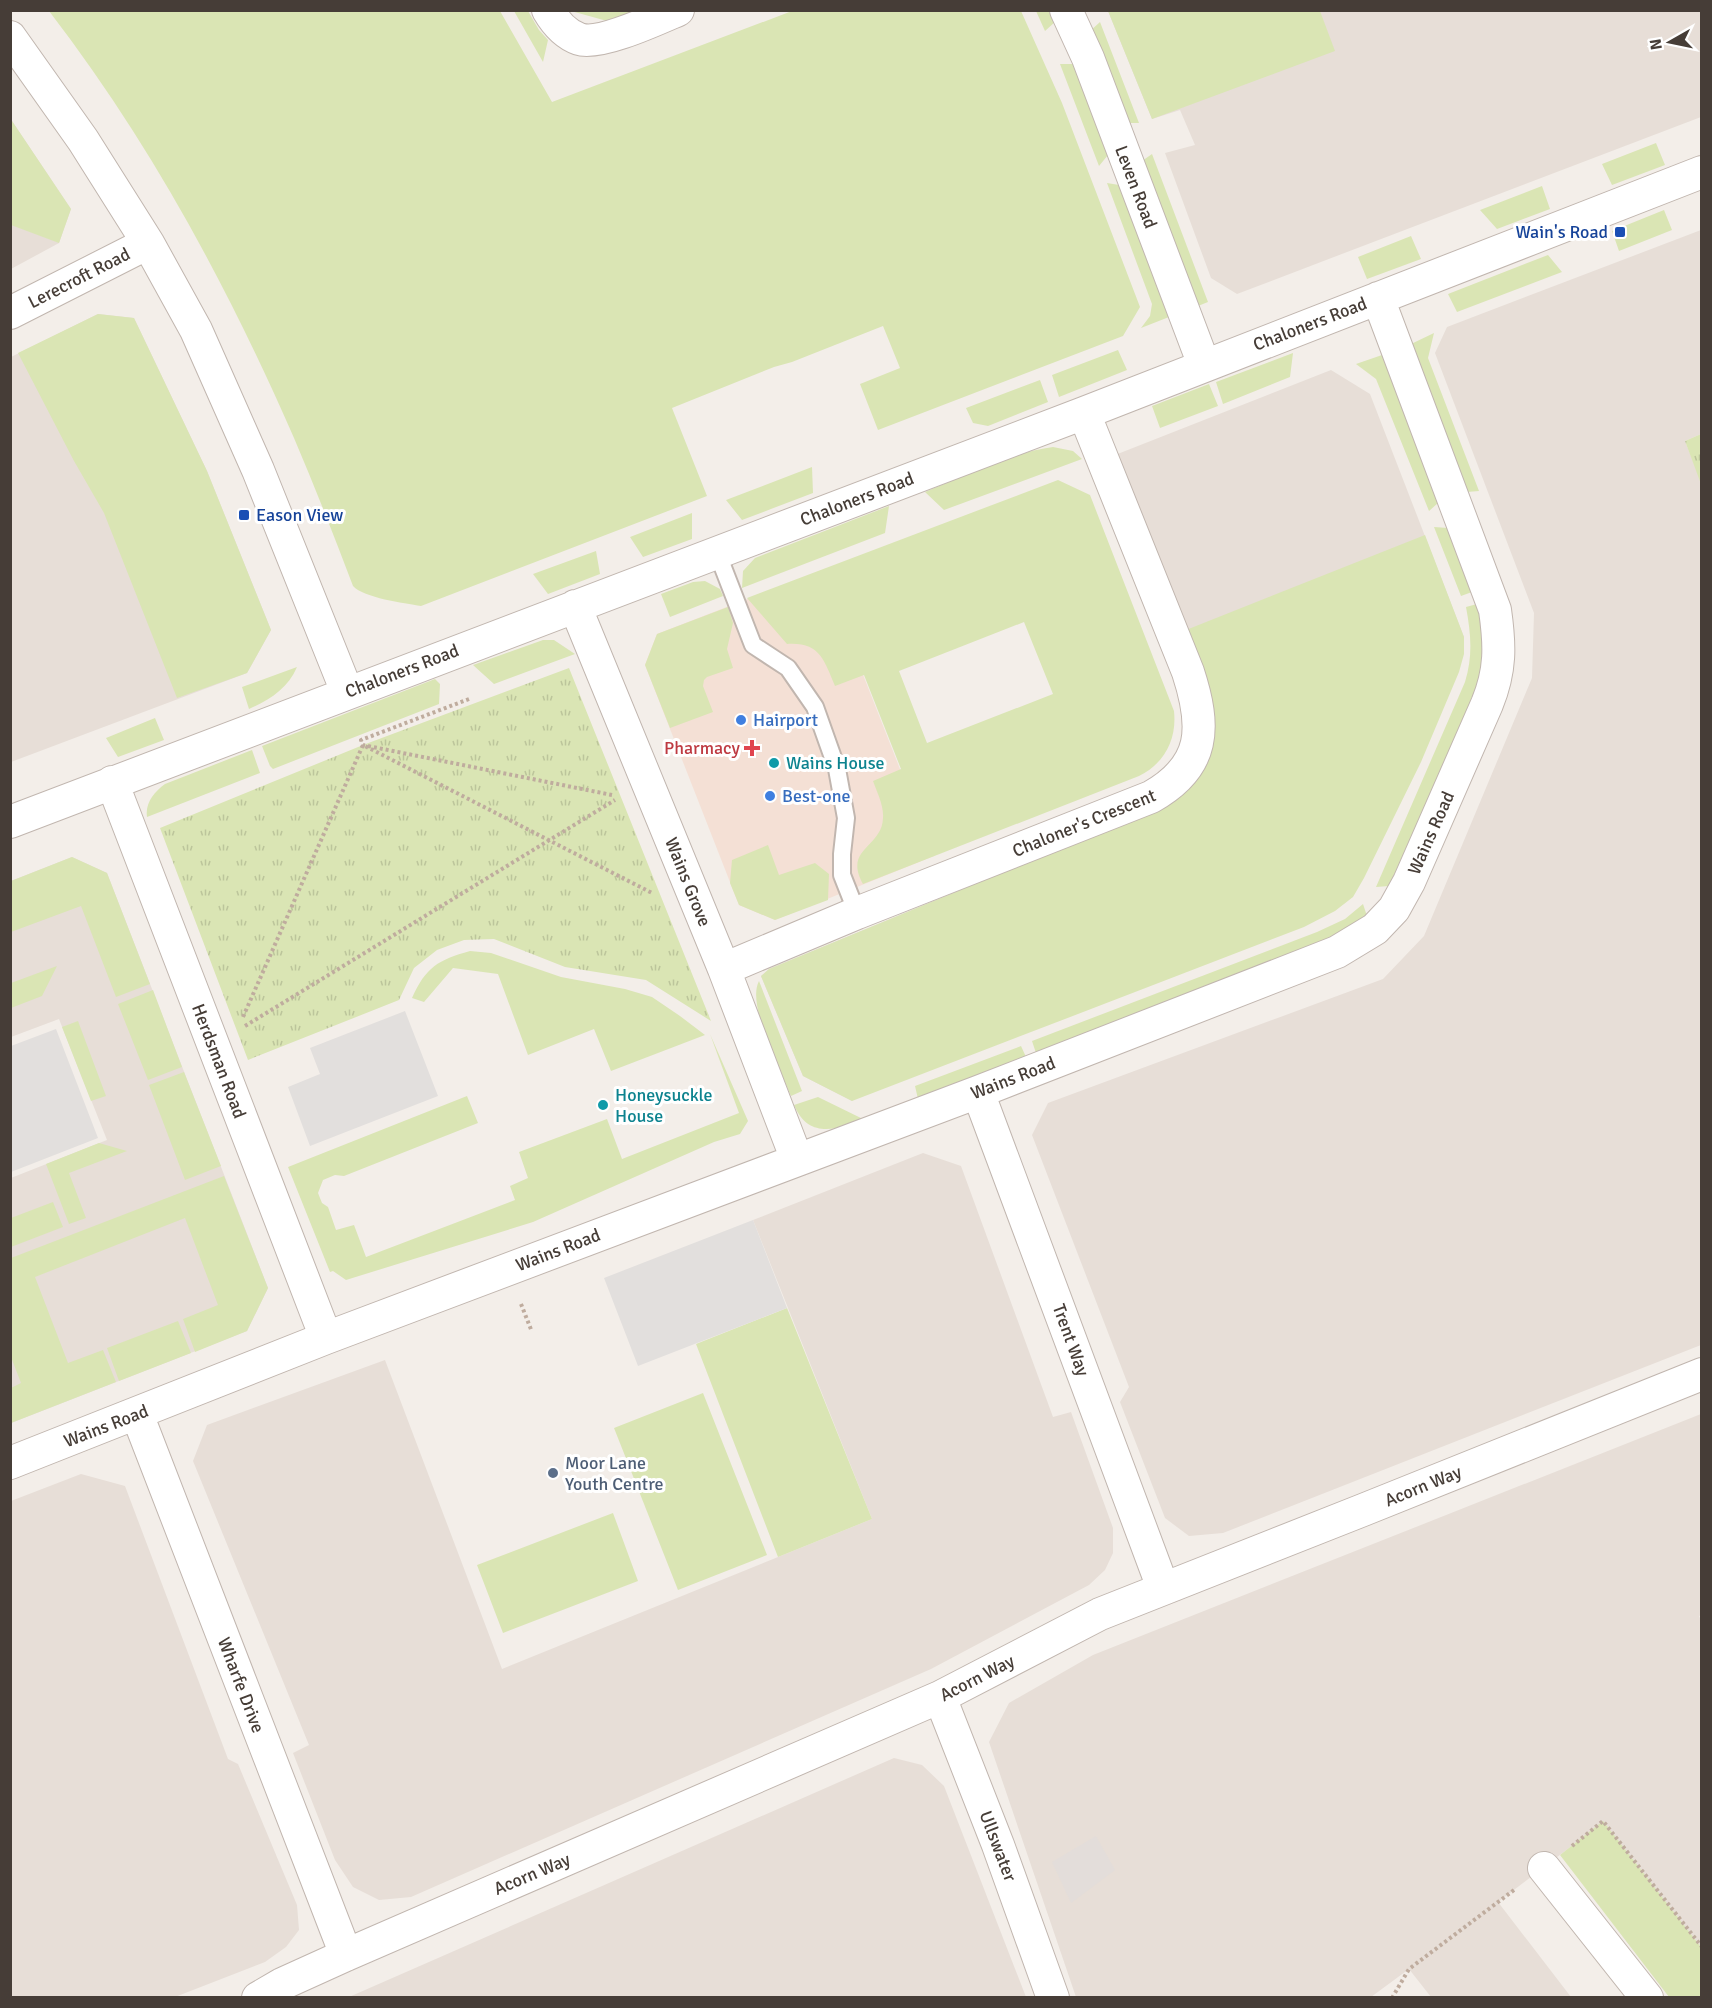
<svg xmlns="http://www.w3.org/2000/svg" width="1712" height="2008" font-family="Signika,sans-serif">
  <defs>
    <pattern id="park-tufts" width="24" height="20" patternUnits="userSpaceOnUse" patternTransform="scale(1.5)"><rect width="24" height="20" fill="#dae5b4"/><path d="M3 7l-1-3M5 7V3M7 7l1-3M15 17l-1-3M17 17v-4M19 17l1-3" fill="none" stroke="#bcc59b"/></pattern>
  </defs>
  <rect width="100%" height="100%" fill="#f3eee9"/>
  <!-- residential -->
  <path fill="#e7ded7" d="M1108 11H1701V117L1237 294 1211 278 1165 153 1195 145 1180 110 1152 119Z
    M10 118 71 209 59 243 11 269Z
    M1701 230V434L1685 441 1702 484 1701 1345 1223 1533 1189 1536 1165 1518 1120 1402 1129 1387 1032 1135 1048 1103 1383 979 1424 936 1532 678 1534 613 1435 353 1447 327Z
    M98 314 134 318 207 471 271 630 247 673 11 762V357Z
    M1331 370 1370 394 1464 637 852 1101 803 1076 761 976 769 969 1162 807 1209 751 1115 455Z
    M72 857 107 873 268 1288 247 1331 11 1423V1178L107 1140 59 1019 11 1037V881Z
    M923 1153 961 1166 1053 1417 1071 1412 1113 1528V1553L1105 1570 1089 1585 931 1669 411 1897 379 1900 353 1887 335 1860 293 1753 309 1745 193 1461 207 1425 385 1360 502 1669 872 1519 753 1220Z
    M1701 1414 1702 1615 1699 1616 1702 1622 1701 1947 1603 1822 1498 1902 1571 1997H1431L1409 1969 1371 1997H1076L989 1742 1009 1703 1093 1655Z
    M81 1474 125 1486 228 1759 238 1764 297 1905 299 1930 286 1947 265 1962 175 1997H11V1501Z
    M894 1758 922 1765 944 1786 1026 1997H349Z"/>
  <!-- commercial -->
  <path fill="#f4e0d5" d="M822 570 934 856 775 920 739 905 645 665 657 634Z"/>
  <!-- industrial -->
  <path fill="#e3ddda" d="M1096 1836 1115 1870 1071 1903 1052 1862Z"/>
  <!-- green -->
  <path fill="#dae5b4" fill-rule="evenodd" d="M49 11H500L552 102 792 11H1021L1062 103 1140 307 1123 336 878 430 860 384 900 368 883 326 792 362 774 367 672 408 707 496 421 606C404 603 364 598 353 586 334 536 315 487 294 438 228 287 150 142 49 11Z
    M514 11H528L539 30 548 40 543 62Z
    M571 11 635 10V11L607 21Z
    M1036 11H1049L1055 22 1045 31Z
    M1108 11H1320L1335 51 1152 119Z
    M1100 22 1139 123H1127L1089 32Z
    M1060 64H1073L1108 155 1099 166Z
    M10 118 71 209 59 243 11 225Z
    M1656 143 1665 165 1612 185 1602 164Z
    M1152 154 1208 302 1198 306 1142 161Z
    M1107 183 1119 185 1169 317 1141 328 1150 316 1152 304Z
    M1542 186 1550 209 1497 229 1480 210Z
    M1664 210 1672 230 1619 251 1612 231Z
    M1411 236 1421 259 1367 279 1358 257Z
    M1548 255 1562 272 1457 312 1448 294Z
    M98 314 134 318 207 471 271 630 247 673 177 698 104 513 74 461 18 353Z
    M1434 333 1428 358 1479 491 1467 492 1409 345Z
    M1118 350 1127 370 1059 397 1052 375Z
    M1293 353 1290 377 1223 404 1216 382Z
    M1382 355 1438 503 1429 511 1376 379 1356 364Z
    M1040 380 1048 402 988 426 973 423 966 408Z
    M1209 384 1218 406 1160 428 1152 406Z
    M1053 447 1073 451 1082 459 944 510 925 492C963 477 1013 452 1053 447Z
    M812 467 813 493 742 520 726 500Z
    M1058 480 1090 495 1174 711C1177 739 1165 763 1139 776L863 884C843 848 882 848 883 818 884 806 877 792 873 781L901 769 864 675 835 686C824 660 820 642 787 644L747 598ZM1024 622 1053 694 927 743 899 671Z
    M889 506 885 533 742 588 743 571 755 558Z
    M692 513V539L643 557 630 537Z
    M1434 527 1448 528 1472 592 1461 596Z
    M1425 535 1464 637V654L1459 672 1421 762 1364 878 1353 897 1335 911 1304 927 852 1101 803 1076 761 976 769 969 1162 807C1179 797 1189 788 1200 771L1186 630Z
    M596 551 600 574 548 594 533 574Z
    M705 581 720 589 723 596 670 617 661 594 693 582Z
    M1477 604C1488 632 1484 668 1475 696L1389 886 1376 887 1465 682C1473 656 1471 634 1466 607Z
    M728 607 733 623 727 649 733 668 707 677 704 680 703 686 713 712 670 728 645 665 657 634Z
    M543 640H554L575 654 494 684 473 665Z
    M297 667C288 688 270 700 249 709L242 687Z
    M435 679 440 684 439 704 273 769 270 766 262 746Z
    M155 718 164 740 118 757 106 738Z
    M252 750 260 773 147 817C145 803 154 792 165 784Z
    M768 845 779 875 815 863 829 874 828 900 775 920 739 905 730 883 732 860Z
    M72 857 107 873 150 984 116 997 81 906 11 932V881Z
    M1363 904 1367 916 1332 939 1036 1053 1032 1041 1317 932 1345 919Z
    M470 951 491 953 561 977 625 989 652 997 680 1016 705 1035 611 1071 594 1029 528 1055 498 974 453 968 424 1002 412 998C426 967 438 960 470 951Z
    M57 966 42 996 11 1008V983Z
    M759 981 802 1091 791 1096C781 1071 746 1005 759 981Z
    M153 990 182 1067 148 1080 118 1004Z
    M78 1021 106 1096 91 1101 62 1027Z
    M710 1034 748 1121 740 1134 714 1142 533 1222 346 1280 333 1271 330 1272 288 1167 467 1096 478 1123 344 1176 335 1175 323 1180 318 1193 322 1203 328 1207 336 1230 354 1225 366 1257 515 1200 510 1186 528 1178 519 1152 607 1119 622 1159 739 1113Z
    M1021 1046 1026 1057 918 1099 915 1086Z
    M184 1072 221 1166 185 1180 149 1085Z
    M818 1097 865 1120C837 1129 809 1140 794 1105Z
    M99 1143 127 1151 69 1173 86 1218 69 1224 46 1164Z
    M224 1176 268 1288 247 1331 195 1352 183 1319 218 1305 185 1218 35 1277 68 1363 103 1350 116 1382 11 1423V1388L21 1383 11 1357V1258Z
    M53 1202 63 1227 11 1247V1218Z
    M787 1308 872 1519 778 1557 696 1344Z
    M178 1321 191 1353 119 1381 107 1348Z
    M703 1393 767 1555 678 1590 614 1428Z
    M613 1513 638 1581 503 1633 477 1565Z
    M1603 1821 1701 1947V1997H1669L1560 1855Z"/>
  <!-- park -->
  <path fill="url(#park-tufts)" d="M1701 434V484L1685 441Z
    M569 668 711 1021 646 980 565 967 494 939 464 940 437 950 414 968 399 1000 248 1060 160 828 363 745Z"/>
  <!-- parking -->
  <path fill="#e2dfdd" d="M405 1011 438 1096 310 1146 288 1087 320 1074 310 1048Z
    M56 1029 98 1138 11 1172V1046Z
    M753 1220 787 1308 638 1366 604 1278Z"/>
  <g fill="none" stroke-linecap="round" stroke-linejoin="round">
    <!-- lane casing -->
    <g stroke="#c1b6af" stroke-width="20">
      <path id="lane" d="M717 552 753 645 788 668 815 707 837 769 846 818 842 854V875L857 913"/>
    </g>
    <!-- street casing -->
    <g stroke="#c1b6af" stroke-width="34">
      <path id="street" d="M548 10C555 22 565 34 579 39 599 46 657 19 678 10
        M1066 10 1088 58 1204 365
        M10 37 83 140 148 243 196 330 258 470 347 692
        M10 313 148 243
        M575 606 724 969 797 1160
        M112 782 326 1338
        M10 822 1084 413 1702 172
        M724 969 857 913 1151 797C1206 766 1206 727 1188 672L1084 413
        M978 1092 1163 1588
        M137 1414 346 1955
        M10 1463 326 1338 978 1092 1337 952 1375 929 1394 909 1409 882 1487 704C1501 670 1500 645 1495 610L1378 298
        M940 1697 998 1845 1053 1998
        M1544 1868 1647 1998
        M258 1998 282 1984 346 1955 940 1697 1100 1614 1363 1510 1702 1374"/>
    </g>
    <!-- path -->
    <path stroke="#bfac9e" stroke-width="4" stroke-dasharray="3 3" stroke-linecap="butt" d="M469 699 361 740 363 745 612 795
      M243 1017 363 745 652 893
      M245 1026 615 800
      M521 1304 532 1332
      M1572 1846 1603 1821 1702 1947
      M1392 1998 1409 1969 1514 1890"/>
    <!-- lane -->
    <use href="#lane" stroke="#fff" stroke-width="16"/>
    <!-- street -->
    <use href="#street" stroke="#fff" stroke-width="32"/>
  </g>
  <!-- markers -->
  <g fill="#1a4fb4" stroke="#fff" stroke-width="2">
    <rect x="1614" y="226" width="12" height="12" rx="3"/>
    <rect x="238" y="509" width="12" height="12" rx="3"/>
  </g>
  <g fill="#3f7fe0" stroke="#fff" stroke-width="2">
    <circle cx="741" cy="720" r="6"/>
    <circle cx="770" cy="796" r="6"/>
  </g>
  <path fill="#e0444e" stroke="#fff" stroke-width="2" d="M749 739h6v6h6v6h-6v6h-6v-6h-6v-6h6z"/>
  <g fill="#0f9aa8" stroke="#fff" stroke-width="2">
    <circle cx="774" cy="763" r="6"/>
    <circle cx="603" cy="1105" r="6"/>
  </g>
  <circle fill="#5c6f8a" stroke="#fff" stroke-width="2" cx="553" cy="1473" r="6"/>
  <g text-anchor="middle" stroke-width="6" stroke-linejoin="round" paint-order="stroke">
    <!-- street labels -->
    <g font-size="18" fill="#463d37" stroke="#fff">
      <text transform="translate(1136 187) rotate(69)" y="6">Leven Road</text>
      <text transform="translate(79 278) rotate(-27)" y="6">Lerecroft Road</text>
      <text transform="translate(1310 324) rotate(-21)" y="6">Chaloners Road</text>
      <text transform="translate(857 499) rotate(-21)" y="6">Chaloners Road</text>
      <text transform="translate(402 671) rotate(-21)" y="6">Chaloners Road</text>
      <text transform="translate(1084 823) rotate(-22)" y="6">Chaloner's Crescent</text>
      <text transform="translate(1431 833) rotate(-66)" y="6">Wains Road</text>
      <text transform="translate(688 882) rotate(68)" y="6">Wains Grove</text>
      <text transform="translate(219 1061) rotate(69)" y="6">Herdsman Road</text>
      <text transform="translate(1013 1078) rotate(-21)" y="6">Wains Road</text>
      <text transform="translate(558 1250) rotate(-21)" y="6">Wains Road</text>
      <text transform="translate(1071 1340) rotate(70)" y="6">Trent Way</text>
      <text transform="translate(106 1426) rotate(-21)" y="6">Wains Road</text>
      <text transform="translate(1423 1486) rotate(-22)" y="6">Acorn Way</text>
      <text transform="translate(977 1678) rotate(-27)" y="6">Acorn Way</text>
      <text transform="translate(241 1685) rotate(69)" y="6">Wharfe Drive</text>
      <text transform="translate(998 1846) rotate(69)" y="6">Ullswater</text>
      <text transform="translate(532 1874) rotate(-23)" y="6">Acorn Way</text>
    </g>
    <!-- transit labels -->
    <g font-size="18" fill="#164399" stroke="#fff" text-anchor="end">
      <text x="1608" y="238">Wain's Road</text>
      <text x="256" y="521" text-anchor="start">Eason View</text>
    </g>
    <!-- shop labels -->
    <g font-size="18" fill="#366cbe" stroke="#fff" text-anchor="start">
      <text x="753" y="726">Hairport</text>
      <text x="782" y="802">Best-one</text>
    </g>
    <!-- health labels -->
    <g font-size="18" fill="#be3a42" stroke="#fff" text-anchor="end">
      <text x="740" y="754">Pharmacy</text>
    </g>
    <!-- culture labels -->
    <g font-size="18" fill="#0d838f" stroke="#fff" text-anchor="start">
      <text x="786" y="769">Wains House</text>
      <text x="615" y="1101">Honeysuckle<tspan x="615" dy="21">House</tspan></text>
    </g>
    <!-- service labels -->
    <g font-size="18" fill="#4e5e75" stroke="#fff" text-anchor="start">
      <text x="565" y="1469">Moor Lane<tspan x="565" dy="21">Youth Centre</tspan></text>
    </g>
  </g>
  <!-- border -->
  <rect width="1712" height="2008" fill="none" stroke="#463d37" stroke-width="24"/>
  <!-- north arrow -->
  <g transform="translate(1670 42) rotate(261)" stroke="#ffffff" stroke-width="4.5" paint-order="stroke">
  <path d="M0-4.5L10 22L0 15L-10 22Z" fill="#463d37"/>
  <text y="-9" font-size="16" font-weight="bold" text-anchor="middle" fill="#463d37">N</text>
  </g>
</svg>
